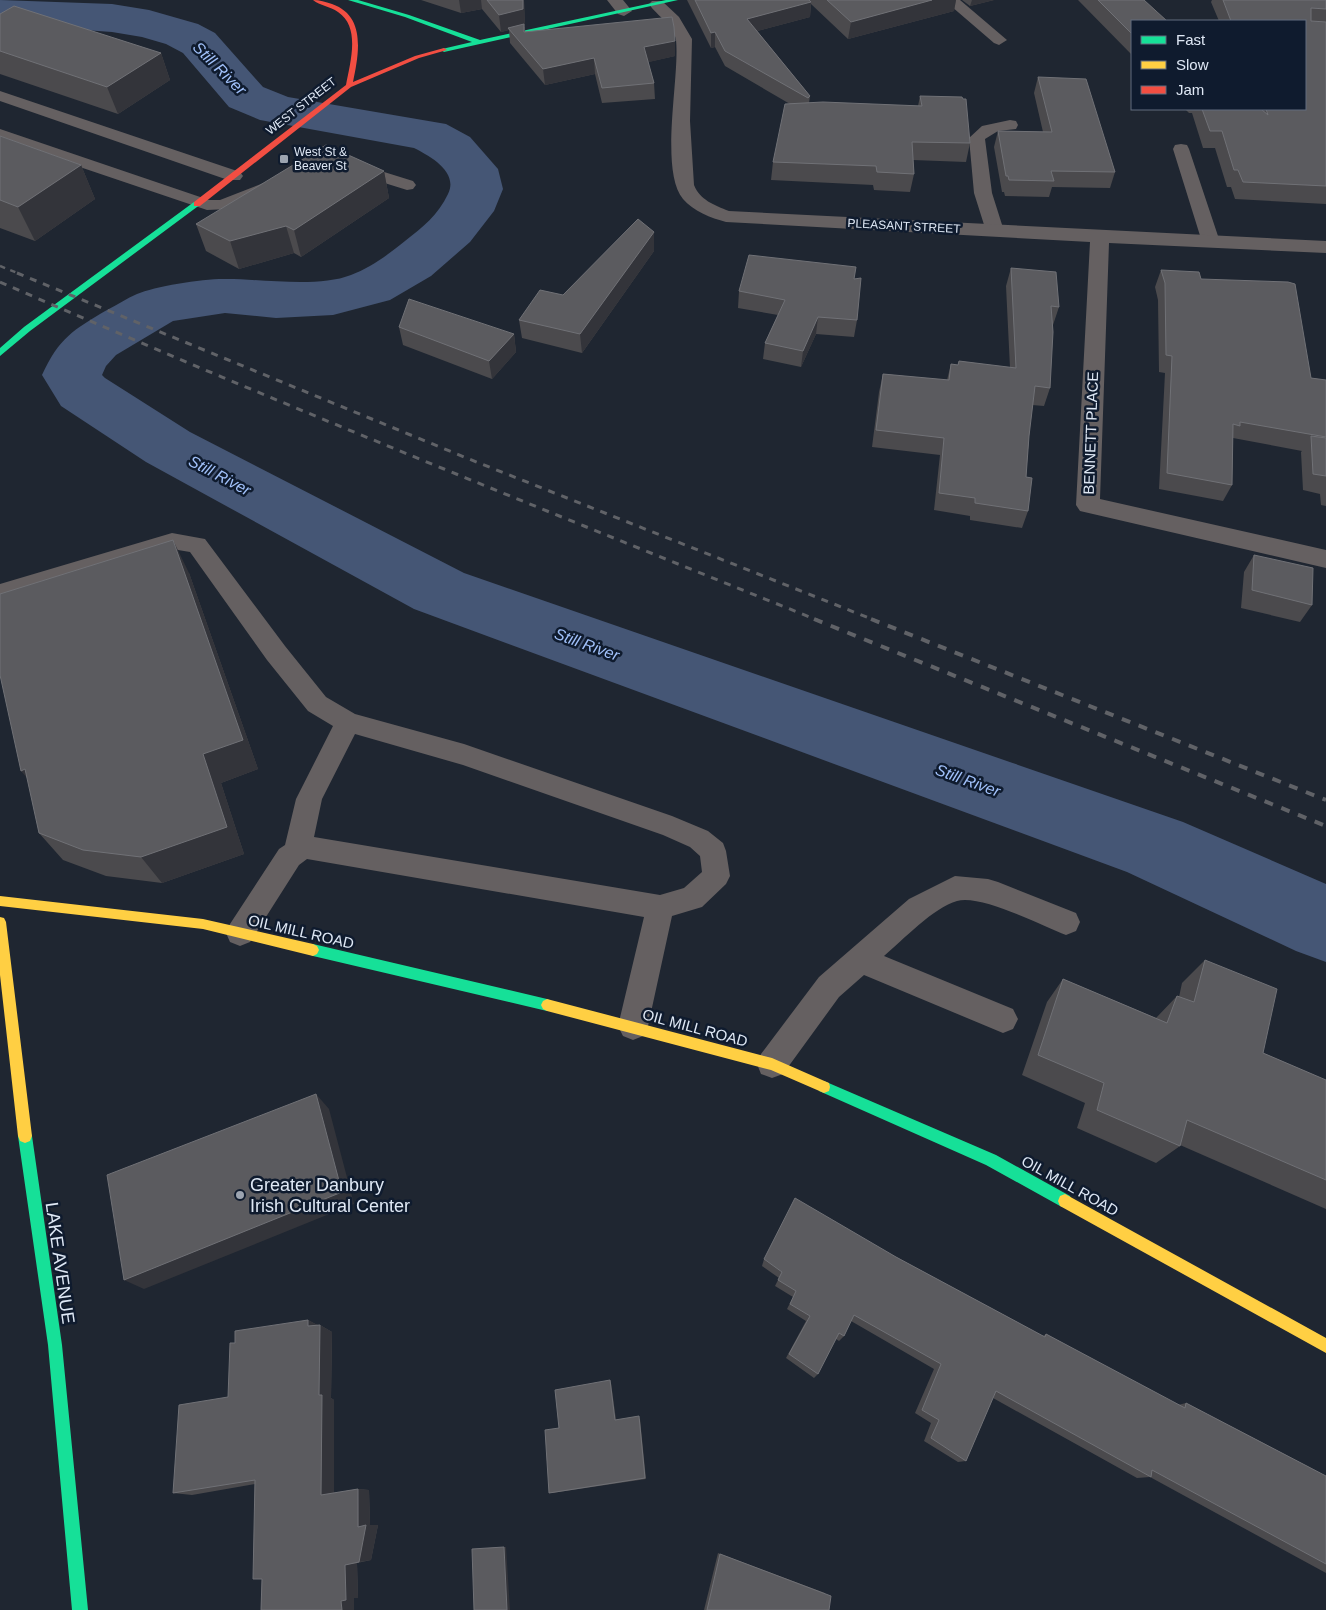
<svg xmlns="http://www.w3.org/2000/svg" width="1326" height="1610" font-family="Helvetica,sans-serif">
  <rect width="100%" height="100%" fill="#1f2631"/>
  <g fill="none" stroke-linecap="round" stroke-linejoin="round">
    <!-- river -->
    <path fill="#455675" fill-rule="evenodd" d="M0 0 112 4 149 10 198 24 215 33 263 87 288 97 446 124 470 137 498 169 503 189 494 211 470 242 431 276 390 300 333 315 276 318 225 313 173 321 116 355 106 366 102 375 105 378 190 432 464 573 1183 822 1326 884V962L1296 951 1127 872 414 609 146 462 61 406 42 375C59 338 73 330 107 310 117 305 127 298 137 294 155 286 207 278 227 279 262 279 318 288 351 275 370 268 389 254 405 241 423 227 438 215 448 194 459 172 430 156 414 148L260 120 229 107 183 53 166 44 142 37 112 32 0 24Z"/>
    <!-- lane -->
    <path fill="#656061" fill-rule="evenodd" d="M944 0H960L1007 40 999 45 994 43Z
      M0 91 240 172 243 176 240 180H228L0 101Z
      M1010 120 1016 121 1018 125 1016 129 998 131 985 139 992 193 1004 231 1001 235H989L986 231 974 193 969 138 982 126Z
      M0 129 209 200H220L266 182 272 183 275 187 272 191 228 209 207 210 0 140Z
      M1181 144 1187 145 1189 149 1220 242 1217 246H1205L1202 242 1173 149 1175 145Z
      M352 162 413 181 416 185 413 189 407 190 346 171 343 167 346 163Z
      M172 533 205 539 285 646 326 697 355 714 464 744 672 816 708 831 723 843 726 851 730 876 726 884 702 907 672 916 648 1026 643 1036 633 1040 623 1036 618 1026 644 917 307 859 299 865 250 942 240 946 230 942 226 933 230 924 279 849 285 845 296 799 333 726 308 711 267 660 190 552 172 549 0 602V584ZM355 734 463 765 663 835 690 847 700 856 702 872 684 888 660 895 314 837 322 799Z
      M955 876 988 879 998 882 1076 913 1080 922 1076 931 1066 935C1042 926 981 894 957 901 934 907 903 940 884 956L1013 1009 1018 1019 1013 1029 1003 1033 864 975 839 997 783 1074 772 1078 761 1074 757 1064 761 1054 819 977 909 899Z"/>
    <!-- street -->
    <path fill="#656061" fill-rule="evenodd" d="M607 0H623L632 11 624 16 618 14Z
      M652 1H662L679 17 692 39 690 121 694 185C700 200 714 205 729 211L1326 241V253L1109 243 1100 499 1326 550V568L1080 511 1076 505 1090 242 726 222C711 218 693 211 683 199 659 170 680 77 676 40 674 25 657 16 649 4Z"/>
    <!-- fast -->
    <path fill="#16e098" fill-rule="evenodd" d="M348 0H358L409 15 480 40 666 0H678L444 52 441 50 442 49 472 42 405 17Z
      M194 202 201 204 30 331 0 356V348L24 327Z
      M313 944 547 999 551 1001 553 1005 551 1009 547 1011 313 956 309 954 307 950 309 946Z
      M824 1081 996 1155 1070 1196 1072 1201 1070 1206 1065 1208 1060 1206 986 1165 819 1091 818 1087 819 1083Z
      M25 1129 30 1131 32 1136 62 1345 88 1610H72L48 1345 18 1136 20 1131Z"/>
    <!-- slow -->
    <path fill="#ffcf43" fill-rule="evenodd" d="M0 896 203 919 313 944 317 946 319 950 317 954 313 956 203 929 0 906Z
      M0 917 4 918 6 922 32 1136 30 1141 25 1143 20 1141 18 1136 0 975Z
      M547 999 772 1058 829 1083 830 1087 829 1091 824 1093 771 1070 547 1011 543 1009 541 1005 543 1001Z
      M1065 1194 1326 1338V1353L1060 1206 1058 1201 1060 1196Z"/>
    <!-- jam -->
    <path fill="#f24e42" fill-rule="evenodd" d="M313 0C320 0 325 2 332 4 366 16 359 53 353 82L415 56 444 48 447 50 419 58 351 87 200 206H194V202L346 85C350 63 361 27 338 12 330 6 320 6 313 0Z"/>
    <!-- rail-far2 -->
    <path stroke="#606267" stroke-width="2.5" stroke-dasharray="5.5 5.5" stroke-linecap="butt" d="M0 266 20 274"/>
    <!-- rail-far1 -->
    <path stroke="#606267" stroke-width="3" stroke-dasharray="7 7" stroke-linecap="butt" d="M17 273 469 459 874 620
      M0 282C270 400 544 510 817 620"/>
    <!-- rail -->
    <path stroke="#606267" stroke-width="4" stroke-dasharray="9 9" stroke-linecap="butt" d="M814 619 1326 826
      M871 619 1326 800"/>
  </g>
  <!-- wall -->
  <path fill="#4b4a4d" d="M421 0H524L525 32 675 56 648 62 654 83 655 99 602 103 595 74 545 85 510 43 509 30 501 32 482 9 461 13Z
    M687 0H956L954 11 848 39 811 4 810 17 757 31 810 96 809 103 918 106 920 96 970 143 966 162 913 160 914 174 910 192 874 190 873 185 771 180 773 162 790 104 725 66 715 47 711 48Z
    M962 0H994L970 6Z
    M1078 0H1144L1132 21V55Z
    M1212 0H1326V204L1235 199 1231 187H1227L1215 148H1203L1192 113H1189L1185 109H1305V21H1219L1211 2Z
    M0 14 161 53 170 80 118 114 0 74Z
    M1038 77 1115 172 1110 188 1052 187 1049 197 1005 196 1004 192H1002L994 147 998 131 1043 132 1034 93Z
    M0 136 81 165 95 199 35 241 0 228Z
    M384 171 389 198 301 257 294 253 239 269 206 251 196 224Z
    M654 232V251L582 353 522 338 519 320 563 295Z
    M1011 268 1059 307 1053 325 1050 388 1044 406 1032 405 1029 436 1026 477 1028 511 1022 528 970 520V516L934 510 940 455 872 447 879 392 883 374 947 380 951 364 958 365 959 361 1010 368 1006 286Z
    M1161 270 1201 279 1311 378 1326 380V506L1321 505 1320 494 1303 490 1301 452 1302 451 1233 438V440L1232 485 1223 501 1159 489 1165 373 1159 372 1158 300 1155 287Z
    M854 279 857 320 854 337 816 334 801 367 763 359 765 343 778 315 738 308 739 291Z
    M399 327 514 334 516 352 492 379 403 345Z
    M1254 555 1312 605 1300 622 1241 608 1244 572Z
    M189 573 258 769 221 783 244 854 162 883 106 876 63 860 39 833Z
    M1205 960 1263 1053 1326 1080V1209L1180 1145V1146L1156 1163 1077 1128 1085 1103 1022 1075 1047 1002 1063 979 1156 1018 1177 996 1179 997 1182 983Z
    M896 1257 1043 1336 1046 1334 1178 1405 1186 1403 1326 1476V1573L1150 1477 1137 1478 993 1398 966 1461 958 1462 924 1441 931 1423 915 1413 934 1369 851 1321 844 1336 839 1341 836 1339 818 1374 814 1378 786 1358 806 1321 787 1309 793 1297 775 1286 779 1278 762 1266 764 1259Z
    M308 1320 317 1325H320L332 1332 331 1398 334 1400V1493L358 1489 369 1490 370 1525H378L371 1560 357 1563 358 1598H354V1610H261L262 1579 255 1484 192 1495 173 1493 228 1397 235 1343Z
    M610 1380 611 1383 616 1420 640 1419 646 1479 552 1493H549L559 1428Z
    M718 1553 825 1593 829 1610H704Z"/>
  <!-- shaded-wall -->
  <path fill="#33343a" d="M459 0H481L482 9 461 13Z
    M523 0H524L525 27H524L525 40 508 28 509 30 501 32 499 15Z
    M932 0H956L954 11 848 39 851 22Z
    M972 0H994L970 6Z
    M811 2 810 17 746 34 747 19Z
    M715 32V47L711 48V33Z
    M675 41V56L645 63 644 47Z
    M161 53 170 80 118 114 107 87Z
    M594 58 595 74 545 85 543 69Z
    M81 165 95 199 35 241 18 207Z
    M384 171 389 198 301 257 294 230Z
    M286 226 294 253 239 269 230 241Z
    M654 232V251L582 353 580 334Z
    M818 317 816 334 801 367 803 351Z
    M514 334 516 352 492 379 489 361Z
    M173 540 189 573 258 769 221 783 244 854 162 883 141 857 203 754Z
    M25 769 45 799 21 771Z
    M316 1094 329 1109 354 1204 144 1289 124 1280Z
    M308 1320 320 1326V1325L332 1332 331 1398 334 1400V1496L321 1495 319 1395 308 1326Z
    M610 1380 611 1383 616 1422 615 1420Z
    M358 1489 369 1490 370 1525H378L371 1560 359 1562Z
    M504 1547H506L510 1610H507Z
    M357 1563 358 1598H354V1610H342L341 1601 345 1565Z"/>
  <!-- building -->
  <path fill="#5b5b5f" stroke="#707176" d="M487 0H523V9L499 15Z
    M695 0H809L811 2 747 19 810 96 808 98 725 51 715 32 711 33Z
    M827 0H932L851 22Z
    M1098 0H1144L1167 21H1132V34Z
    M1223 0H1326V9L1311 8V21L1326 22V186L1243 182 1238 170H1234L1222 131H1210L1202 109H1261L1268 115 1266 109H1305V21H1231Z
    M14 6 161 53 107 87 0 51V14Z
    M672 17 674 27 675 41 644 47 654 83 602 88 594 58 543 69 508 28 524 24V32Z
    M1038 77 1086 79 1115 172 1051 171 1054 181 1009 180 1008 176H1006L998 131 1052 132Z
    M920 96 962 97 963 99H966L970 143 912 142 914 174 877 172 876 166 773 162 785 104 823 102 922 106Z
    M0 136 81 165 18 207 0 200Z
    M326 145 384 171 294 230 286 226 230 241 196 224Z
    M638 219 654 232 580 334 519 320 540 290 563 295Z
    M749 255 856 267 854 279 861 278 857 320 818 317 803 351 765 343 785 300 739 291Z
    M1011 268 1056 272 1059 307 1051 306 1053 332 1050 388 1035 386 1029 436 1026 477 1032 478 1028 511 975 503V498L939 493 944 438 876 430 883 374 949 380 951 364 958 365 959 361 1016 368Z
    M1161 270 1199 272 1201 279 1288 282 1295 284 1311 378 1326 380V437L1240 422V426L1233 424 1232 485 1167 473 1172 356 1166 355 1165 283Z
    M409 299 514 334 489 361 399 327Z
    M1311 436 1326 438V476L1313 474Z
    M173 540 243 740 203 754 227 827 141 857 83 850 39 833 25 769 21 771 0 675V594Z
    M1254 555 1313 568 1312 605 1252 590Z
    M1205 960 1277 989 1263 1053 1326 1080V1180L1187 1120 1180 1146 1097 1110 1104 1083 1038 1055 1063 979 1167 1023 1177 996 1194 1002Z
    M316 1094 342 1192 124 1280 107 1175Z
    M795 1198 896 1257 1045 1337 1046 1334 1185 1408 1186 1403 1326 1476V1564L1152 1470 1151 1477 996 1391 966 1461 931 1438 939 1420 922 1410 941 1364 854 1315 844 1336 839 1333 818 1374 789 1354 810 1316 790 1304 796 1291 778 1280 782 1272 764 1259Z
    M308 1320V1326L320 1325 319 1395H322L321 1495 358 1489V1527L366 1525 359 1562 345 1565 346 1600 341 1601 342 1610H261L262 1579H253L255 1480 173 1493 179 1405 228 1397 230 1343H235V1331Z
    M610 1380 615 1420 639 1416 645 1478 549 1493 545 1430 559 1428 555 1390Z
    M504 1547 507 1610H474L472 1549Z
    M720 1554 831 1596 829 1610H707Z"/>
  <!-- markers -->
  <g fill="#9ca4b0" stroke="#0f1b2e" stroke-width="2">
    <rect x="279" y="154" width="10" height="10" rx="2.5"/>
    <circle cx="240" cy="1195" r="5"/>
  </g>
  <g text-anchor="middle" stroke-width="5" stroke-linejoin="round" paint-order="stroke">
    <!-- far-street labels -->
    <g font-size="12" fill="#dfe8f5" stroke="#0f1b2e">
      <text transform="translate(301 106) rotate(-38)" y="4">WEST STREET</text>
      <text transform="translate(904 226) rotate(3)" y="4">PLEASANT STREET</text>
    </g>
    <!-- far-poi labels -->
    <g font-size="12" fill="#dfe8f5" stroke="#0f1b2e" text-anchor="start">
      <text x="294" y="156">West St &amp;<tspan x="294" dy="14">Beaver St</tspan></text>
    </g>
    <!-- street labels -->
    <g font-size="15" fill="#dfe8f5" stroke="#0f1b2e">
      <text transform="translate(1091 433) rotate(-88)" y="5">BENNETT PLACE</text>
      <text transform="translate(301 932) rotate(13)" y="5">OIL MILL ROAD</text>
      <text transform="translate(695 1028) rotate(15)" y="5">OIL MILL ROAD</text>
      <text transform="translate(1070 1186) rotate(29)" y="5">OIL MILL ROAD</text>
    </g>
    <!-- water labels -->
    <g font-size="16" font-style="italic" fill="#a1c1fa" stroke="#0f1b2e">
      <text transform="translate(220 68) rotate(45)" y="6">Still River</text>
      <text transform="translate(220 475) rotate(28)" y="6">Still River</text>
      <text transform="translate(587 644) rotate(20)" y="6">Still River</text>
      <text transform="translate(968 780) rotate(20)" y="6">Still River</text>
    </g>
    <!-- near-poi labels -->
    <g font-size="18" fill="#dfe8f5" stroke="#0f1b2e" text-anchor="start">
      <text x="250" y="1191">Greater Danbury<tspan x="250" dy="21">Irish Cultural Center</tspan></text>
    </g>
    <!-- near-street labels -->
    <g font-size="18" fill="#dfe8f5" stroke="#0f1b2e">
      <text transform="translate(60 1263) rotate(82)" y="6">LAKE AVENUE</text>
    </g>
  </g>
  <!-- legend -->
  <rect x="1131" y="20" width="175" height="90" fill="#0f1b2e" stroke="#626d7e"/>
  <rect x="1141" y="36" width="25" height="8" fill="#16e098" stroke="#626d7e"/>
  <text x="1176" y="45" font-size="15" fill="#dfe8f5">Fast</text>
  <rect x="1141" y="61" width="25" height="8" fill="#ffcf43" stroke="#626d7e"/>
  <text x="1176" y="70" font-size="15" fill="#dfe8f5">Slow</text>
  <rect x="1141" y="86" width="25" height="8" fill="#f24e42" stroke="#626d7e"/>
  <text x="1176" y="95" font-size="15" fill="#dfe8f5">Jam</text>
</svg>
